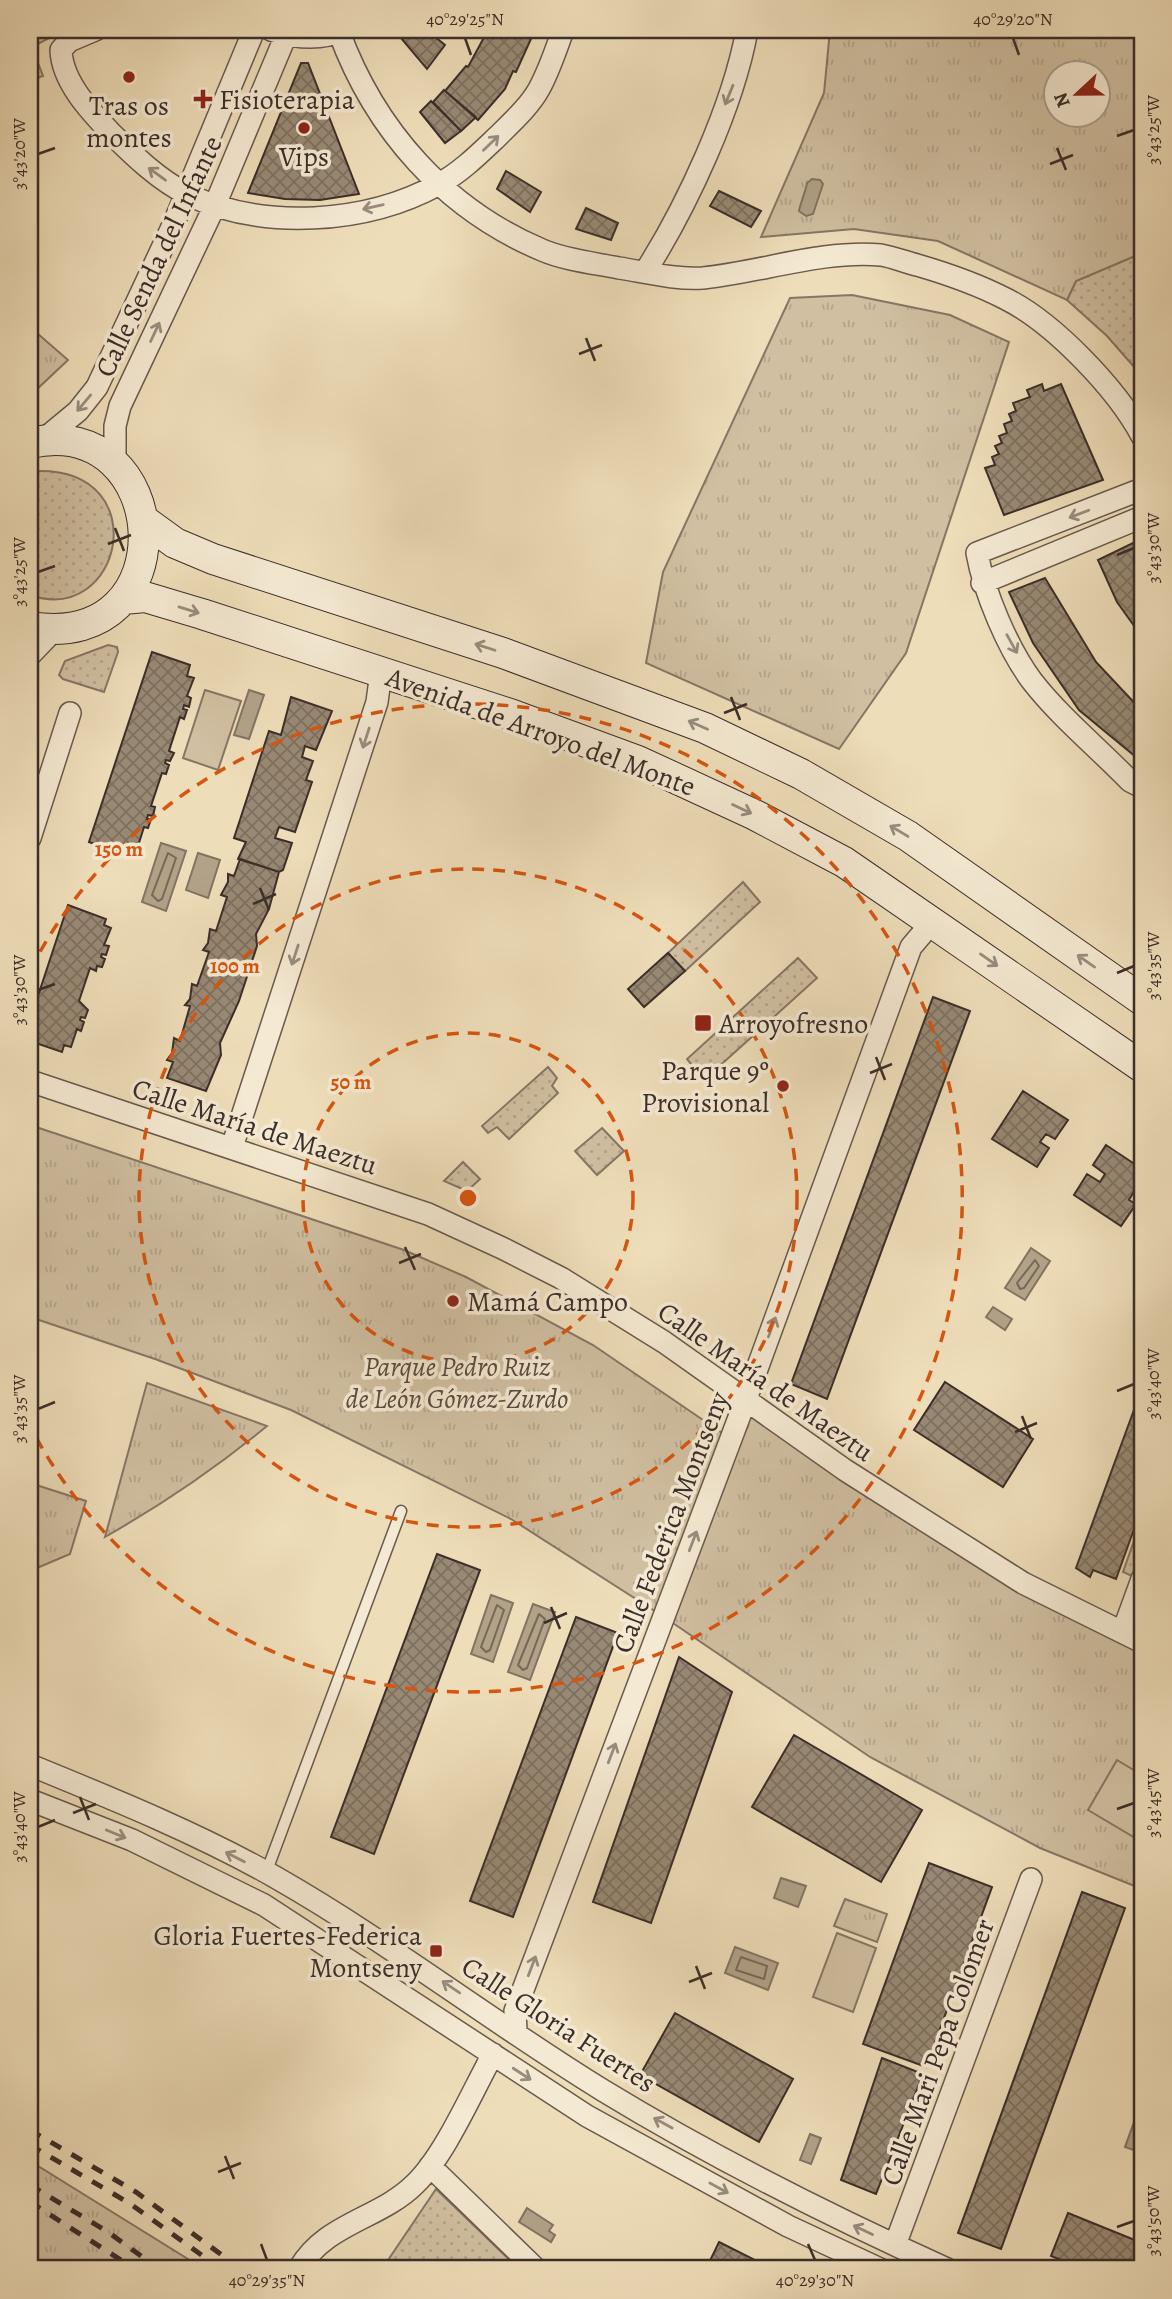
<svg xmlns="http://www.w3.org/2000/svg" width="1172" height="2299" font-family="Alegreya,serif">
  <defs>
    <pattern id="grass-dots" width="8" height="8" patternUnits="userSpaceOnUse" patternTransform="scale(1.75)"><rect width="8" height="8" fill="#d0bfa1"/><path d="M2 2h.1M6 6h.1" fill="none" stroke="#b4a48b" stroke-width="1.8" stroke-linecap="round"/></pattern>
    <pattern id="park-tufts" width="24" height="20" patternUnits="userSpaceOnUse" patternTransform="scale(1.75)"><rect width="24" height="20" fill="#d0bfa1"/><path d="M3 7l-1-3M5 7V3M7 7l1-3M15 17l-1-3M17 17v-4M19 17l1-3" fill="none" stroke="#b4a48b"/></pattern>
    <pattern id="building-cross-hatch" width="8" height="8" patternUnits="userSpaceOnUse" patternTransform="scale(1.75)"><rect width="8" height="8" fill="#988974"/><path d="M0 0l8 8M0 8l8-8" fill="none" stroke="#7d705f"/></pattern>
  </defs>
  <rect width="100%" height="100%" fill="#eeddb9"/>
  <filter id="stains"><feTurbulence type="fractalNoise" baseFrequency=".00286" numOctaves="4"/><feColorMatrix values="0 0 0 0 .2 0 0 0 0 .09 0 0 0 0 .02 0 0 0 .5 -.17"/></filter>
  <radialGradient id="worn" r=".72"><stop offset=".6" stop-color="#630" stop-opacity="0"/><stop offset="1" stop-color="#630" stop-opacity=".3"/></radialGradient>
  <!-- grass -->
  <path fill="url(#grass-dots)" stroke="#867665" stroke-width="2" d="M1142 253V376L1107 336 1067 300 1076 281Z
    M39 471C156 470 122 627 30 595V475Z
    M108 645 117 647 118 652 104 692 63 679 59 675 65 661Z
    M743 882 760 902 685 971 668 953Z
    M798 958 817 978 704 1080 687 1059Z
    M548 1067 557 1078 552 1086 558 1093 509 1139 497 1127 488 1133 482 1126Z
    M602 1128 624 1151 597 1175 575 1151Z
    M463 1162 480 1179 467 1191 444 1181Z
    M1142 1518V1547L1132 1576 1123 1572Z
    M436 2189 519 2269H382Z"/>
  <!-- park -->
  <path fill="url(#park-tufts)" stroke="#867665" stroke-width="2" fill-rule="evenodd" d="M30 30H64L32 47 43 76 30 81Z
    M830 30H1142V253L1076 281 1067 300 938 241 854 229 761 237 824 93ZM1056 74H1098V116H1056Z
    M852 295 950 315 1009 342 906 653 839 749 646 663 663 572 790 298Z
    M30 327 68 360 36 390 30 392Z
    M30 1125 404 1250 466 1277 593 1345 731 1439 746 1399 845 1470 1142 1643V1889L1040 1848 870 1757 664 1617 511 1519 291 1410 155 1359 30 1317Z
    M147 1383 267 1426C216 1468 163 1504 105 1537Z
    M30 1483 86 1501 70 1554 30 1571Z
    M845 1899 887 1914 877 1942 834 1926Z
    M30 2161 204 2269H30Z"/>
  <!-- pitch -->
  <path fill="#d0bfa1" stroke="#867665" stroke-width="2" d="M205 690 241 701 218 770 183 758Z
    M1117 1760 1142 1775V1842L1088 1810Z
    M837 1933 876 1948 853 2012 813 1997Z"/>
  <!-- water -->
  <path fill="#b1a288" stroke="#827462" stroke-width="2" d="M812 179 820 180 823 184 813 214 806 216 799 211C799 208 806 190 807 183Z
    M249 690 264 695 249 739 234 735Z
    M161 843 186 851 166 911 142 902Z
    M198 853 220 860 208 898 186 890Z
    M1031 1248 1050 1261 1025 1300 1005 1288Z
    M993 1307 1012 1319 1005 1330 986 1317Z
    M491 1595 513 1603 493 1662 471 1654Z
    M533 1604 555 1612 530 1680 508 1672Z
    M781 1878 806 1886 798 1907 774 1898Z
    M735 1947 778 1963 768 1990 725 1973Z
    M1137 2114 1142 2115V2153L1125 2147Z
    M810 2134 821 2138 811 2164 800 2160Z
    M527 2208 553 2225 549 2231 555 2235 551 2242 519 2222Z"/>
  <g fill="none" stroke-linecap="round" stroke-linejoin="round">
    <!-- shore -->
    <path stroke="#766858" stroke-width="2" d="M168 853 176 858 162 899 158 901 152 895Z
      M1035 1260 1039 1266 1024 1288 1020 1289 1017 1283Z
      M497 1605 504 1610 490 1650 486 1652 481 1647Z
      M539 1614 545 1619 527 1668 523 1670 518 1665Z
      M741 1957 767 1966 764 1979 736 1970Z"/>
  </g>
  <!-- building -->
  <path fill="url(#building-cross-hatch)" stroke="#3b2e29" stroke-width="2" d="M432 30 430 33 445 45 427 69 395 31Z
    M488 30H535L516 72 513 71 505 89 478 120 445 91 466 66 468 67Z
    M301 63H308L359 194 320 200 285 199 248 193Z
    M444 90 476 117 461 131 433 102Z
    M431 101 461 131 445 143 420 112Z
    M506 171 541 192 530 212 497 189Z
    M719 191 761 211 751 227 710 206Z
    M586 208 618 223 611 240 576 229Z
    M1042 384 1044 391 1061 384 1103 480 1004 515 985 468 995 465 992 457 999 454 995 446 1002 443 999 436 1007 433 1004 424 1012 421 1009 414 1016 411 1013 403 1030 397 1027 390Z
    M1135 542 1142 554V637L1117 602 1098 560Z
    M1045 578 1096 662 1142 711V762L1079 710 1033 643 1009 592Z
    M152 652 190 665 187 676 194 678 187 696 191 698 189 707 184 705 183 709 187 710 184 719 180 717 169 751 174 753 170 761 166 760 165 763 169 765 166 774 162 773 151 806 155 807 153 816 148 815 147 819H151L148 828 144 827 138 846 132 844 128 855 89 842Z
    M291 697 332 711 316 750 305 746 302 757 313 761 306 780 312 782 295 832 279 827 275 838 292 843 283 870 279 872 238 859 246 842 234 838 269 731 281 735Z
    M240 859 279 872 269 909 256 934 257 946 239 1001 220 1043 221 1055 206 1091 167 1078 173 1062 167 1060 172 1053 174 1038 180 1041 190 1006 185 1005 190 999 192 984 197 986 209 952 203 950 208 943 210 929 216 931 227 897 221 895 228 882V874L234 876Z
    M68 905 106 919 104 925 111 928 104 945 109 946 106 955 102 954 101 957 105 959 102 967 97 966 96 971 90 968 79 1001 88 1010 85 1018 81 1017 80 1020 84 1022 81 1031 77 1029 71 1047 64 1045 62 1052 30 1041V1020Z
    M668 953 685 971 644 1007 628 989Z
    M933 997 970 1011 827 1399 791 1384Z
    M1023 1091 1068 1120 1055 1139 1046 1134 1040 1142 1049 1148 1037 1167 992 1139Z
    M1106 1145 1142 1169V1193L1139 1198 1133 1193 1129 1200 1136 1204 1121 1226 1074 1195 1087 1174 1100 1182 1105 1174 1093 1165Z
    M945 1382 1033 1439 1003 1487 914 1430Z
    M1142 1388V1507L1116 1579 1093 1570 1090 1577 1076 1568Z
    M437 1554 480 1570 374 1854 331 1837Z
    M576 1617 618 1633 513 1917 470 1901Z
    M679 1657 732 1692 651 1923 593 1902Z
    M794 1735 922 1810 881 1882 752 1807Z
    M929 1863 992 1887 926 2067 863 2044Z
    M1082 1892 1125 1908 1001 2249 958 2233Z
    M675 2013 793 2079 759 2142 640 2075Z
    M882 2058 923 2074 876 2194 841 2180Z
    M1068 2213 1142 2243V2269H1084L1051 2256Z
    M719 2242 773 2269H706Z"/>
  <g fill="none" stroke-linecap="round" stroke-linejoin="round">
    <!-- lane casing -->
    <g stroke="#685a4d" stroke-width="13">
      <path id="lane" d="M266 1873 401 1511"/>
    </g>
    <!-- street casing -->
    <g stroke="#685a4d" stroke-width="24">
      <path id="street" d="M95 30 69 41 61 50C62 82 91 112 112 134 134 156 159 180 187 194 262 231 367 224 439 184 461 172 479 154 497 137 511 123 529 107 539 89 549 71 556 50 563 30
        M271 30C295 38 320 41 343 30
        M339 32C375 130 445 209 542 250 565 260 594 263 619 268 645 272 676 280 703 278 762 272 821 250 881 255 893 257 905 262 917 265 948 274 977 284 1006 299 1054 323 1117 389 1142 436
        M645 272C687 206 733 107 747 30
        M43 440 78 411 97 387 173 225 254 30
        M115 465V426L120 406 215 205 286 35
        M1142 489 977 553C984 592 1008 649 1032 681 1060 717 1098 748 1130 781L1142 787
        M982 583 1142 517
        M30 655 53 631
        M30 838 70 713
        M30 1081 428 1214 502 1248 561 1278 664 1342 845 1470 1023 1583 1142 1642
        M232 1147 377 702 381 672
        M1123 1631 1142 1579
        M30 1765C113 1799 197 1833 275 1877 389 1942 493 2023 604 2091 714 2158 830 2216 947 2269
        M30 1800 132 1840 264 1905 587 2116 788 2226 880 2269
        M516 2031 515 2011 746 1399 911 947 933 921
        M430 2166 536 2269
        M895 2245 1031 1879
        M299 2269C325 2223 380 2219 415 2184 445 2155 472 2092 493 2054"/>
    </g>
    <!-- secondary casing -->
    <g stroke="#3b2e29" stroke-width="32">
      <path id="secondary" d="M30 443C173 411 190 653 30 627
        M146 522 175 543 213 559 503 653 705 728 801 774 908 836 1142 1000
        M123 599 145 597 202 614 513 715 638 761 755 815 844 862 1142 1067"/>
    </g>
    <!-- lane -->
    <use href="#lane" stroke="#f4e9d2" stroke-width="10"/>
    <!-- street -->
    <use href="#street" stroke="#f4e9d2" stroke-width="21"/>
    <!-- secondary -->
    <use href="#secondary" stroke="#f4e9d2" stroke-width="30"/>
    <!-- rail -->
    <path stroke="#3b2e29" stroke-width="5" stroke-dasharray="12 12" stroke-linecap="butt" d="M30 2130 136 2192 241 2269
      M30 2145 129 2203 221 2269
      M30 2185 108 2232 159 2269
      M30 2202 135 2269"/>
  </g>
  <!-- one-way arrows -->
  <defs><path id="oneway-shaft" d="M-6 0H5M1.5-3L5.5 0L1.5 3" fill="none" stroke-width="1.6" stroke-linecap="round" stroke-linejoin="round" transform="scale(1.75)"/></defs>
  <g stroke="#988c7e">
    <use href="#oneway-shaft" transform="translate(729 95) rotate(112)"/>
    <use href="#oneway-shaft" transform="translate(491 143) rotate(-44)"/>
    <use href="#oneway-shaft" transform="translate(157 174) rotate(-144)"/>
    <use href="#oneway-shaft" transform="translate(373 207) rotate(167)"/>
    <use href="#oneway-shaft" transform="translate(155 332) rotate(-65)"/>
    <use href="#oneway-shaft" transform="translate(84 403) rotate(130)"/>
    <use href="#oneway-shaft" transform="translate(1079 514) rotate(159)"/>
    <use href="#oneway-shaft" transform="translate(189 610) rotate(17)"/>
    <use href="#oneway-shaft" transform="translate(1012 644) rotate(61)"/>
    <use href="#oneway-shaft" transform="translate(485 647) rotate(-162)"/>
    <use href="#oneway-shaft" transform="translate(698 725) rotate(-156)"/>
    <use href="#oneway-shaft" transform="translate(366 738) rotate(108)"/>
    <use href="#oneway-shaft" transform="translate(742 809) rotate(25)"/>
    <use href="#oneway-shaft" transform="translate(899 831) rotate(-149)"/>
    <use href="#oneway-shaft" transform="translate(295 955) rotate(108)"/>
    <use href="#oneway-shaft" transform="translate(989 960) rotate(35)"/>
    <use href="#oneway-shaft" transform="translate(1086 961) rotate(-145)"/>
    <use href="#oneway-shaft" transform="translate(772 1327) rotate(-70)"/>
    <use href="#oneway-shaft" transform="translate(693 1541) rotate(-69)"/>
    <use href="#oneway-shaft" transform="translate(612 1753) rotate(-69)"/>
    <use href="#oneway-shaft" transform="translate(116 1834) rotate(22)"/>
    <use href="#oneway-shaft" transform="translate(235 1857) rotate(-153)"/>
    <use href="#oneway-shaft" transform="translate(532 1966) rotate(-69)"/>
    <use href="#oneway-shaft" transform="translate(451 1987) rotate(-146)"/>
    <use href="#oneway-shaft" transform="translate(522 2074) rotate(33)"/>
    <use href="#oneway-shaft" transform="translate(663 2123) rotate(-151)"/>
    <use href="#oneway-shaft" transform="translate(719 2188) rotate(29)"/>
    <use href="#oneway-shaft" transform="translate(863 2230) rotate(-155)"/>
  </g>
  <!-- ticks -->
  <path fill="none" stroke="#3b2e29" stroke-width="2.5" d="M465 38 471 55M1013 38 1019 55M1117 136 1134 130M1057 148 1066 170M38 154 55 148M1050 164 1073 155M586 338 595 361M579 354 602 345M115 528 124 551M108 544 131 535M1117 555 1134 548M38 572 55 566M731 697 740 720M724 713 747 704M260 888 269 910M253 904 276 894M1117 973 1134 966M38 990 55 984M876 1057 885 1080M870 1073 892 1064M405 1247 415 1270M399 1263 421 1254M1117 1391 1134 1384M38 1409 55 1402M1022 1416 1031 1439M1015 1432 1037 1423M551 1607 560 1629M544 1623 567 1613M80 1797 89 1820M1117 1809 1134 1803M73 1813 96 1804M38 1827 55 1820M696 1966 705 1989M689 1982 712 1973M225 2156 234 2179M218 2172 241 2163M1117 2227 1134 2221M261 2244 267 2260M808 2244 815 2260"/>
  <!-- distance rings -->
  <g fill="none" stroke="#d7550f" stroke-width="3.5" stroke-dasharray="12 9">
    <circle cx="468" cy="1198" r="165"/>
    <circle cx="468" cy="1198" r="329"/>
    <path d="M30 970A494 494 0 1 1 30 1426"/>
  </g>
  <!-- markers -->
  <g fill="#8f2418" stroke="#f4e9d2" stroke-width="2.5">
    <circle cx="129" cy="77" r="7"/>
    <path d="M199.5 88.5h7v7h7v7h-7v7h-7v-7h-7v-7h7z"/>
    <circle cx="304" cy="128" r="7"/>
    <rect x="694" y="1014" width="18" height="18" rx="3.5"/>
    <circle cx="783" cy="1086" r="7"/>
    <circle cx="453" cy="1301" r="7"/>
    <rect x="429" y="1944" width="14" height="14" rx="3.5"/>
  </g>
  <g text-anchor="middle" stroke-width="7" stroke-linejoin="round" paint-order="stroke">
    <!-- poi labels -->
    <g font-size="28" fill="#3b2e29" stroke="#f4e9d2" text-anchor="start">
      <text x="219" y="109">Fisioterapia</text>
      <text x="129" y="115" text-anchor="middle">Tras os<tspan x="129" dy="32">montes</tspan></text>
      <text x="304" y="166" text-anchor="middle">Vips</text>
      <text x="719" y="1033">Arroyofresno</text>
      <text x="769" y="1080" text-anchor="end">Parque 9º<tspan x="769" dy="32">Provisional</tspan></text>
      <text x="467" y="1311">Mamá Campo</text>
      <text x="422" y="1945" text-anchor="end">Gloria Fuertes-Federica<tspan x="422" dy="32">Montseny</tspan></text>
    </g>
    <!-- street labels -->
    <g font-size="28" fill="#3b2e29" stroke="#f4e9d2">
      <text transform="translate(158 256) rotate(-65)" y="10">Calle Senda del Infante</text>
      <text transform="translate(541 731) rotate(20)" y="10">Avenida de Arroyo del Monte</text>
      <text transform="translate(255 1126) rotate(18)" y="10">Calle María de Maeztu</text>
      <text transform="translate(766 1381) rotate(35)" y="10">Calle María de Maeztu</text>
      <text transform="translate(670 1522) rotate(-69)" y="10">Calle Federica Montseny</text>
      <text transform="translate(559 2024) rotate(33)" y="10">Calle Gloria Fuertes</text>
      <text transform="translate(937 2052) rotate(-70)" y="10">Calle Mari Pepa Colomer</text>
    </g>
    <!-- park labels -->
    <g font-size="28" font-style="italic" fill="#594b41" stroke="#f4e9d2">
      <text x="457" y="1376">Parque Pedro Ruiz<tspan x="457" dy="32">de León Gómez-Zurdo</tspan></text>
    </g>
  </g>
  <circle cx="468" cy="1198" r="10" fill="#d7550f" stroke="#f4e9d2" stroke-width="3.5"/>
  <g font-size="21" text-anchor="middle" font-weight="bold" fill="#d7550f" stroke="#f4e9d2" stroke-width="7" stroke-linejoin="round" paint-order="stroke">
    <text x="119" y="856">150 m</text>
    <text x="235" y="973">100 m</text>
    <text x="351" y="1089">50 m</text>
  </g>
  <!-- margin -->
  <rect width="1172" height="2299" fill="none" stroke="#eeddb9" stroke-width="77"/>
  <!-- north arrow -->
  <g transform="translate(1077 94) rotate(248)"><circle r="33" fill="#f4e9d2" stroke="#aa9e8e" stroke-width="2"/>
  <path d="M0-5L12 26L0 18L-12 26Z" fill="#8f2418"/>
  <text y="-10" font-size="19" font-weight="bold" text-anchor="middle" fill="#3b2e29">N</text>
  </g>
  <rect x="38" y="38" width="1096" height="2222" fill="none" stroke="#3b2e29" stroke-width="2.5"/>
  <g font-size="18" text-anchor="middle" fill="#3b2e29">
    <text x="465" y="25">40°29'25"N</text>
    <text x="1013" y="25">40°29'20"N</text>
    <text transform="translate(1153 130) rotate(-90)" y="6">3°43'25"W</text>
    <text transform="translate(19 154) rotate(-90)" y="6">3°43'20"W</text>
    <text transform="translate(1153 548) rotate(-90)" y="6">3°43'30"W</text>
    <text transform="translate(19 572) rotate(-90)" y="6">3°43'25"W</text>
    <text transform="translate(1153 966) rotate(-90)" y="6">3°43'35"W</text>
    <text transform="translate(19 990) rotate(-90)" y="6">3°43'30"W</text>
    <text transform="translate(1153 1384) rotate(-90)" y="6">3°43'40"W</text>
    <text transform="translate(19 1409) rotate(-90)" y="6">3°43'35"W</text>
    <text transform="translate(1153 1803) rotate(-90)" y="6">3°43'45"W</text>
    <text transform="translate(19 1827) rotate(-90)" y="6">3°43'40"W</text>
    <text transform="translate(1153 2221) rotate(-90)" y="6">3°43'50"W</text>
    <text x="267" y="2286">40°29'35"N</text>
    <text x="815" y="2286">40°29'30"N</text>
  </g>
  <rect width="100%" height="100%" filter="url(#stains)"/>
  <rect width="100%" height="100%" fill="url(#worn)"/>
</svg>
